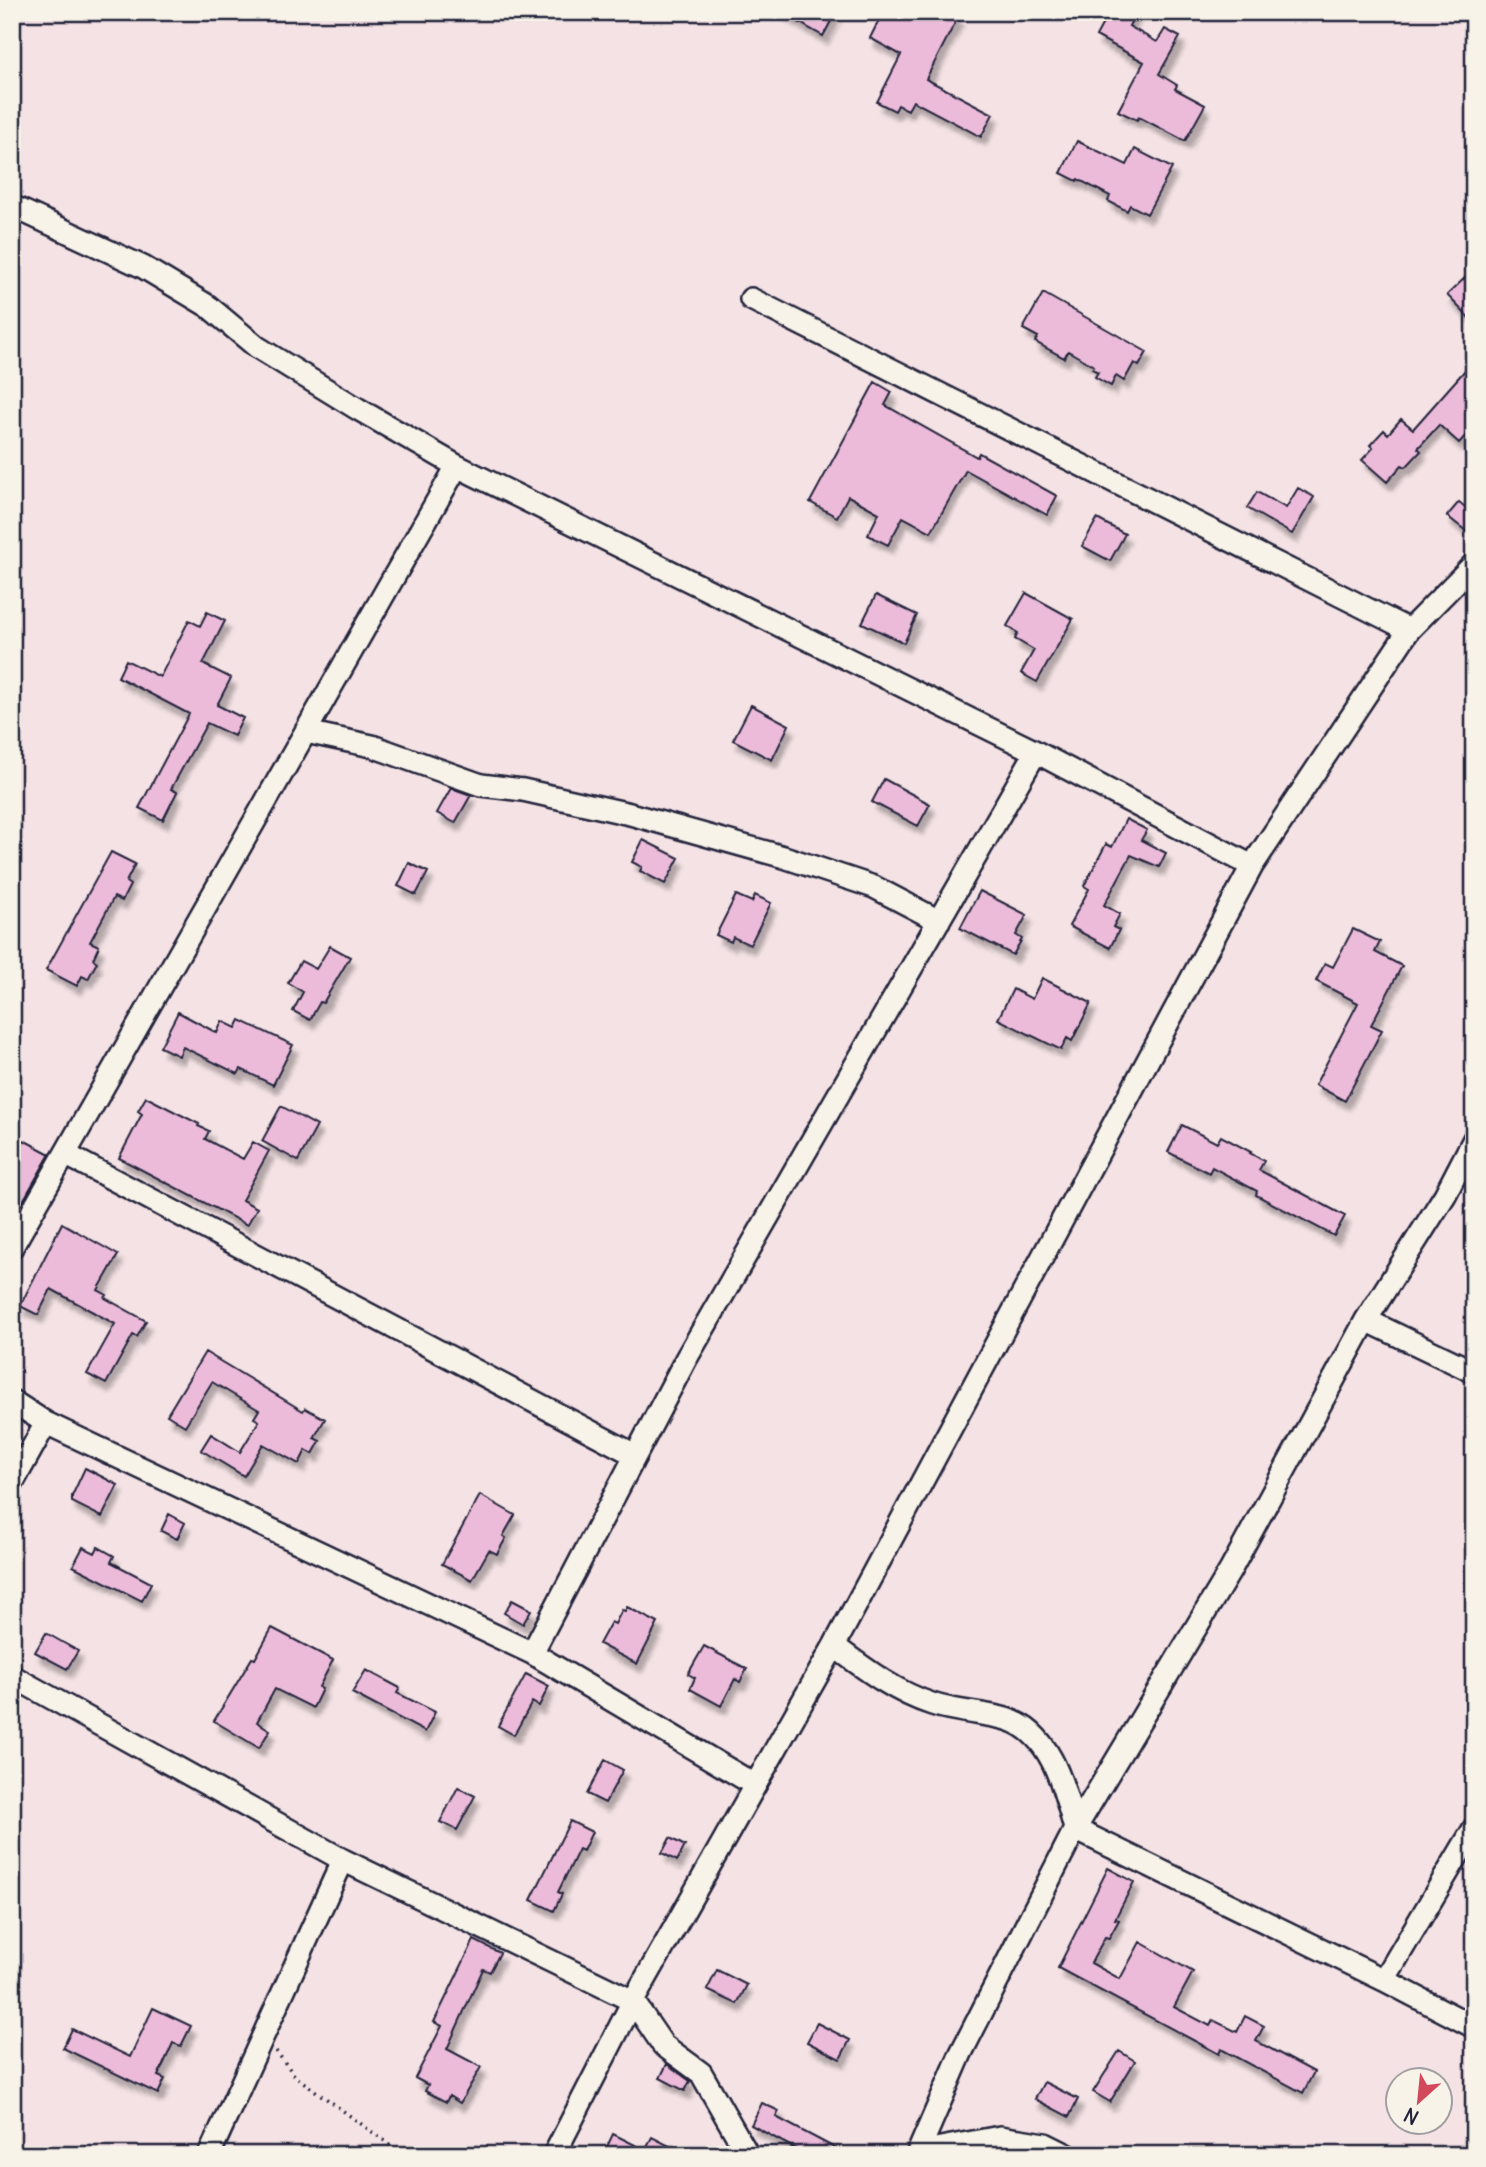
<svg xmlns="http://www.w3.org/2000/svg" width="1486" height="2167" font-family="Delius,sans-serif">
  <defs>
    <filter id="shadow"><feDropShadow dx="4.5" dy="8" stdDeviation="2" flood-color="#0004"/></filter>
  </defs>
  <rect width="100%" height="100%" fill="#f4e2e4"/>
  <filter id="ink" filterUnits="userSpaceOnUse"><feTurbulence type="fractalNoise" baseFrequency=".0143" numOctaves="2"/><feDisplacementMap in="SourceGraphic" scale="14" xChannelSelector="R" yChannelSelector="G"/><feConvolveMatrix kernelMatrix="1 2 1 2 8 2 1 2 1" color-interpolation-filters="sRGB"/></filter>
  <g filter="url(#ink)">
    <!-- building -->
    <path fill="#edbbda" stroke="#22223b" stroke-width="2" filter="url(#shadow)" d="M781 12H836L823 36Z
      M883 12H948L958 17 926 79 993 114 981 137 913 101 908 110 898 105 895 111 877 102 901 55 870 38Z
      M1109 12H1136L1129 26 1157 42 1165 29 1180 37 1159 74 1177 85 1175 89 1205 105 1185 141 1139 117 1137 120 1118 111 1144 62 1096 36Z
      M1077 141 1127 165 1135 149 1172 168 1147 214 1130 205 1127 211 1108 201 1110 196 1078 179 1077 181 1061 173Z
      M1474 269V323L1447 295Z
      M1043 293 1147 352 1139 366 1134 363 1124 381 1116 376 1111 386 1095 377 1098 372 1092 369 1094 366 1068 351 1064 358 1035 342 1038 337 1023 329Z
      M1474 360V426L1459 443 1439 425 1418 448 1421 451 1406 467 1402 465 1387 482 1362 460 1373 448 1370 445 1384 430 1388 434 1401 419 1413 429Z
      M875 382 892 392 885 405 977 457 979 453 1057 496 1047 515 966 470 931 532 903 517 888 545 868 535 879 513 850 497 848 496 837 517 810 502Z
      M1298 488 1314 497 1292 534 1247 508 1257 492 1286 508Z
      M1459 502 1474 514V522L1466 531 1447 516Z
      M1097 519 1125 534 1110 561 1082 546Z
      M1026 593 1073 619 1037 682 1021 673 1034 650 1015 639 1018 633 1007 626Z
      M876 595 917 615 904 643 862 623Z
      M207 612 225 621 203 664 231 678 217 705 243 718 234 736 207 723 171 789 177 792 163 820 139 808 189 714 118 677 126 660 160 677 189 620 200 626Z
      M751 705 789 725 772 760 733 740Z
      M884 779 930 804 918 826 872 802Z
      M451 788 471 795 455 823 437 813Z
      M1126 819 1147 830 1141 840 1166 853 1159 867 1131 855 1104 905 1120 914 1113 927 1119 930 1110 948 1069 926 1089 889 1084 886 1106 844 1112 847Z
      M643 840 679 858 665 884 640 871 642 867 632 862Z
      M111 852 135 864 126 882 130 885 122 901 114 897 90 942 99 946 93 959 97 962 88 979 82 976 77 986 46 970Z
      M409 863 428 872 416 895 398 886Z
      M980 891 1027 915 1016 935 1022 939 1013 955 960 928Z
      M736 895 752 902 755 895 771 903 750 945 733 937 731 942 716 935Z
      M1353 929 1380 942 1375 952 1402 966 1371 1025 1382 1030 1345 1101 1315 1085 1358 1003 1316 981 1325 963 1333 967Z
      M330 946 350 957 323 1003 320 1002 310 1020 293 1011 303 992 288 983 301 961 316 969Z
      M1042 978 1091 1003 1072 1041 1067 1038 1061 1050 998 1019 1013 989 1032 999Z
      M178 1012 217 1033 222 1021 236 1028 240 1020 293 1045 273 1085 241 1069 238 1074 183 1047 179 1056 160 1047Z
      M146 1097 199 1124 198 1126 209 1131 205 1139 243 1159 253 1142 269 1151 242 1200 257 1208 247 1225 119 1158 142 1114 138 1111Z
      M281 1106 317 1126 298 1161 262 1141Z
      M1182 1125 1217 1143 1221 1136 1251 1152 1250 1153 1264 1161 1259 1170 1345 1216 1334 1236 1256 1195 1257 1191 1212 1167 1209 1173 1168 1152Z
      M12 1134 50 1154 12 1220Z
      M62 1223 118 1255 98 1290 107 1295 105 1298 146 1321 137 1337 133 1335 106 1384 87 1374 115 1324 51 1289 38 1315 20 1306Z
      M205 1352 303 1411 305 1408 325 1419 314 1438 320 1441 313 1454 306 1450 299 1464 263 1444 244 1476 201 1450 211 1434 240 1452 259 1421 254 1418 259 1410 212 1382 185 1426 167 1415Z
      M85 1468 118 1485 102 1517 72 1502V1496Z
      M480 1495 515 1515 503 1536 506 1538 497 1554 489 1550 472 1580 442 1564Z
      M169 1514 185 1523 177 1539 161 1531Z
      M83 1547 95 1553 98 1547 114 1556 111 1562 151 1583 142 1601 73 1566Z
      M512 1600 531 1610 523 1624 504 1613Z
      M627 1607 658 1623 637 1664 599 1644 611 1622 615 1624 622 1610 625 1611Z
      M272 1628 333 1660 319 1687 322 1689 313 1708 275 1689 257 1722 270 1730 259 1748 214 1721 252 1658 255 1659Z
      M46 1633 78 1651 67 1669 35 1652Z
      M704 1646 747 1669 740 1682 735 1679 721 1706 690 1689 695 1678 688 1674Z
      M366 1670 400 1688 397 1693 435 1712 425 1732 352 1693Z
      M526 1674 549 1686 539 1706 532 1702 514 1735 498 1726Z
      M605 1760 623 1770 605 1803 587 1794Z
      M458 1787 475 1796 457 1830 440 1822Z
      M570 1821 592 1832 583 1851 579 1849 558 1892 562 1894 554 1911 531 1900Z
      M670 1838 685 1846 677 1861 662 1853Z
      M1108 1868 1134 1882 1115 1919 1119 1920 1109 1938 1105 1937 1091 1963 1120 1979 1140 1942 1193 1972 1174 2007 1210 2026 1213 2020 1237 2032 1245 2016 1264 2026 1256 2041 1314 2072 1303 2093 1221 2049 1219 2054 1058 1968Z
      M474 1940 500 1953 490 1972 483 1969 447 2049 481 2067 460 2103 449 2096 446 2102 425 2091 428 2085 415 2078 442 2026 434 2022Z
      M717 1970 747 1985 737 2004 707 1990Z
      M153 2008 191 2026 181 2046 173 2043 158 2076 165 2079 158 2094 63 2048 72 2029 130 2057Z
      M817 2023 850 2040 840 2059 807 2042Z
      M1119 2051 1135 2061 1110 2102 1093 2092Z
      M667 2064 690 2081 685 2091 660 2078Z
      M1044 2082 1078 2099 1069 2117 1035 2099Z
      M762 2103 779 2111 776 2117 848 2155H807L751 2125Z
      M613 2134 645 2150 652 2137 687 2155H603Z"/>
    <g fill="none" stroke-linecap="round" stroke-linejoin="round">
      <!-- street casing -->
      <g stroke="#22223b" stroke-width="26">
        <path id="street" d="M12 206 143 267 208 306 257 347 358 409 457 466
          M751 299 1409 630
          M306 732 372 746 481 785 523 790 630 814 784 857 874 887 939 921
          M65 1154 635 1455
          M12 1247 457 466 1036 752 1252 866
          M1366 1320 1474 1372
          M12 1401 46 1423 532 1653 755 1785
          M12 1484 46 1423
          M834 1646C865 1669 895 1692 932 1704 955 1712 982 1712 1006 1719 1052 1732 1064 1789 1075 1829L1384 1980 1474 2027
          M532 1653 686 1359 1036 752
          M12 1676 343 1860 633 2001 663 2045 701 2073 748 2155
          M1384 1980 1474 1828
          M919 2152 1000 2137 1045 2144 1067 2155
          M209 2155 343 1860
          M554 2155 633 2001 834 1646 1252 866 1409 630 1474 564
          M917 2155 961 2053 1075 1829 1230 1571 1366 1320 1445 1195 1474 1139"/>
      </g>
      <!-- path -->
      <path stroke="#22223b" stroke-width="3.5" stroke-dasharray="2 5" stroke-linecap="butt" d="M276 2051 295 2076 404 2155"/>
      <!-- street -->
      <use href="#street" stroke="#f7f3e8" stroke-width="21"/>
    </g>
  </g>
  <!-- margin -->
  <rect width="1486" height="2167" fill="none" stroke="#f7f3e8" stroke-width="42"/>
  <rect x="21" y="21" width="1444" height="2125" fill="none" stroke="#22223b" stroke-width="2.5" filter="url(#ink)"/>
  <!-- north arrow -->
  <g transform="translate(1419 2101) rotate(207)"><circle r="33" fill="#f7f3e8" stroke="#a29fa3" stroke-width="2"/>
  <path d="M0-5L12 26L0 18L-12 26Z" fill="#d1495b"/>
  <text y="-10" font-size="19" font-weight="bold" text-anchor="middle" fill="#22223b">N</text>
  </g>
</svg>
